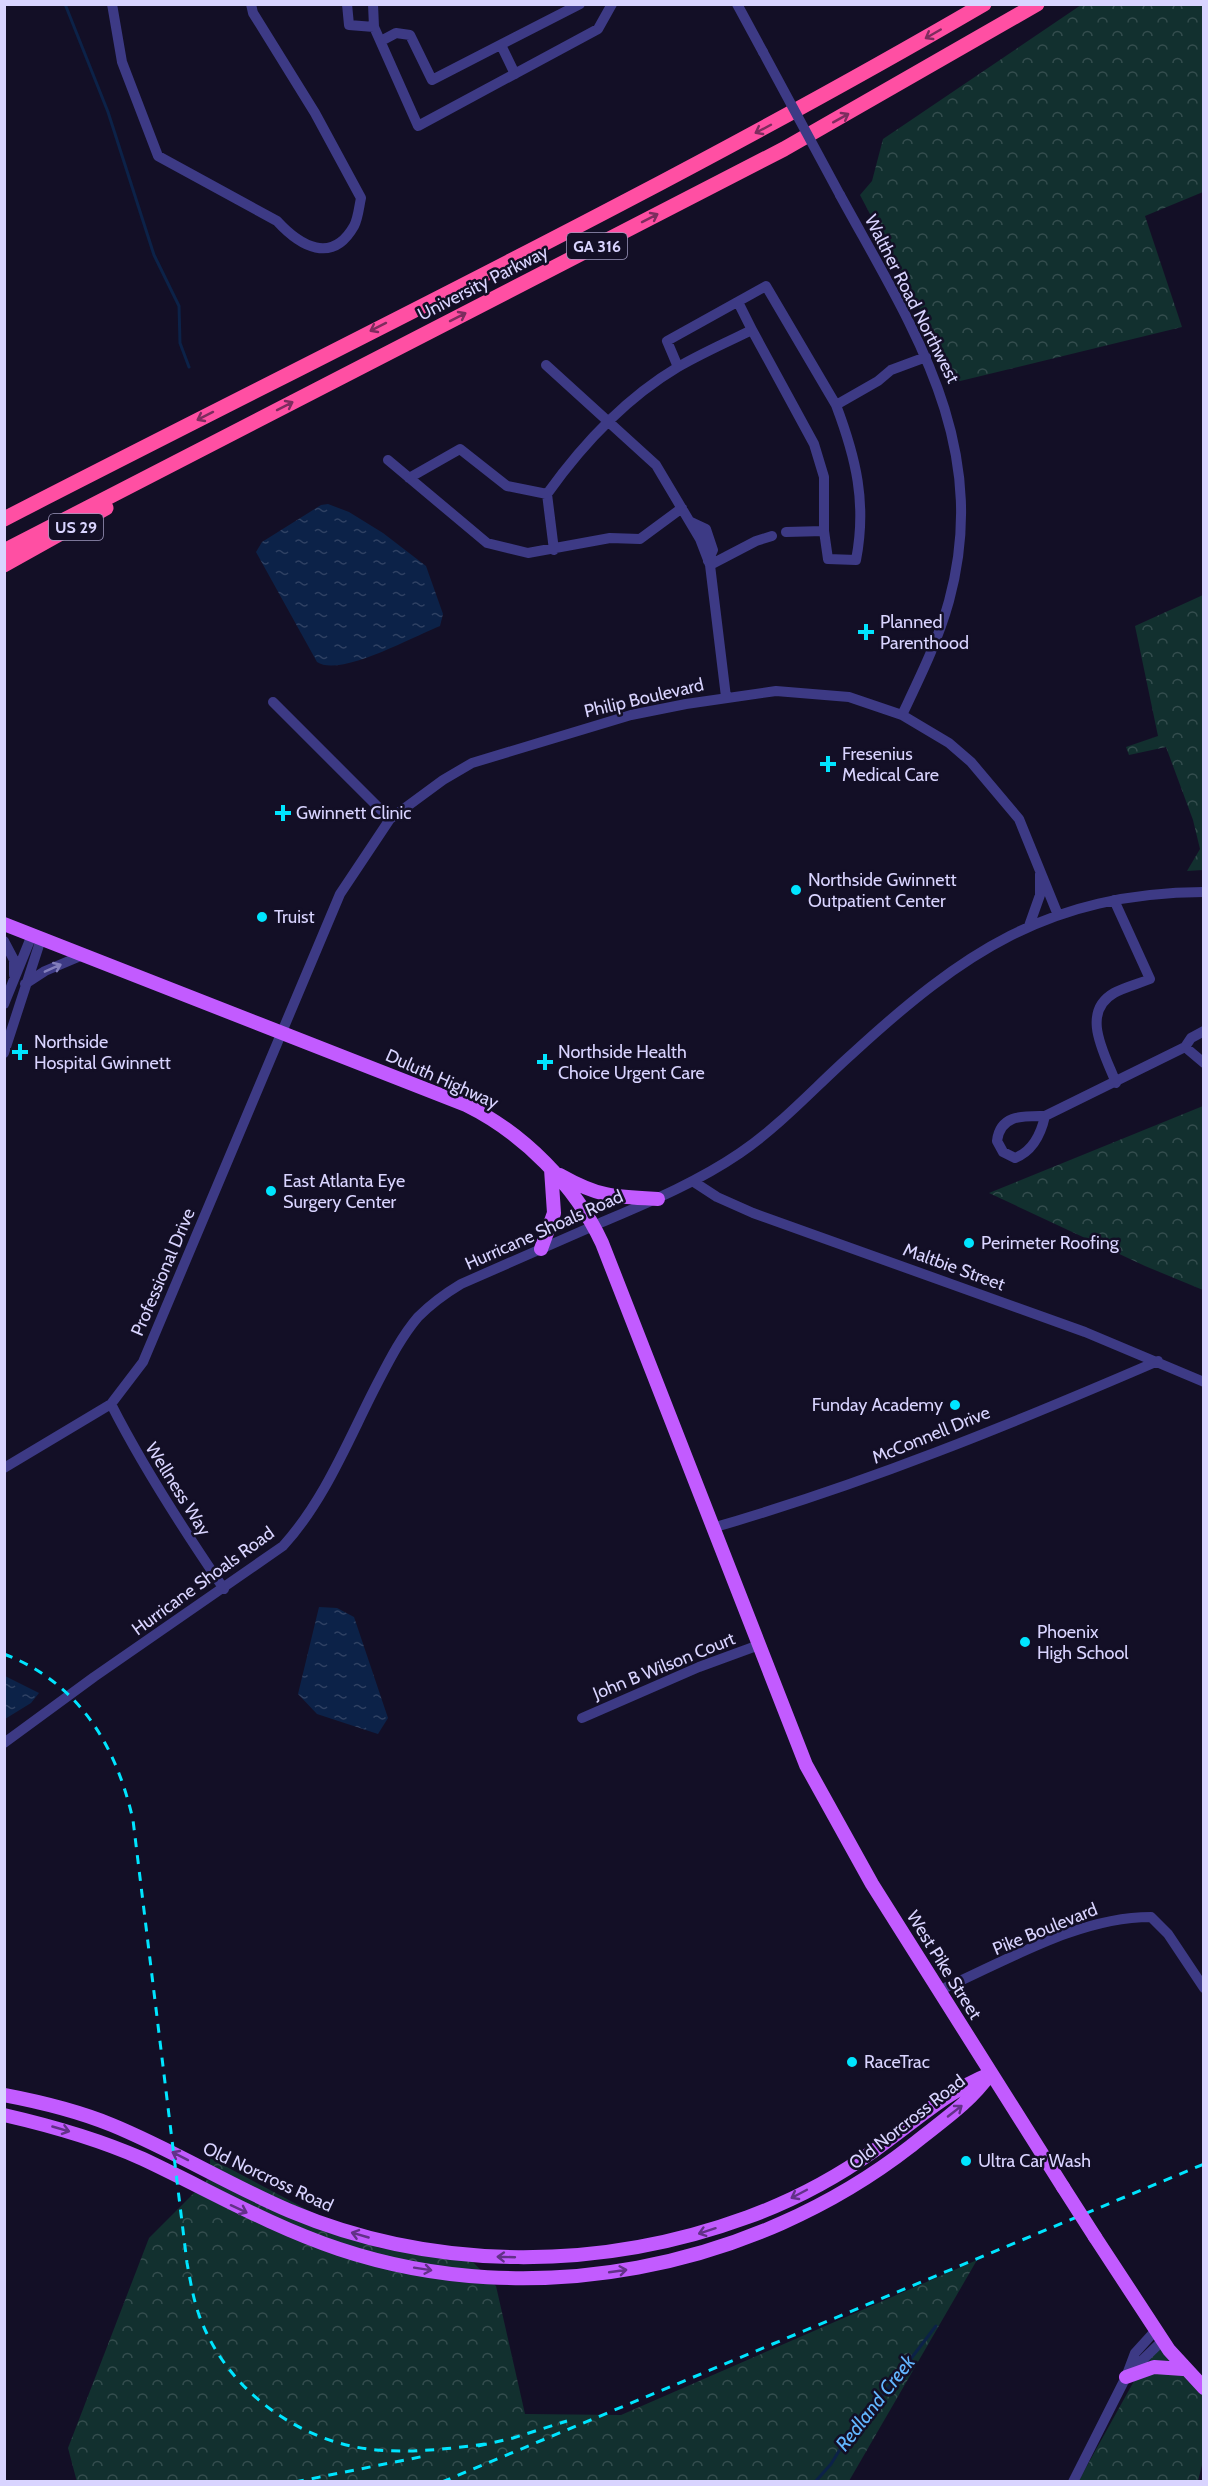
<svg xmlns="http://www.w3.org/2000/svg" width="1208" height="2486" font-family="Cabin,sans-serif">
  <defs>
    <pattern id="forest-crowns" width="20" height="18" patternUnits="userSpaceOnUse" patternTransform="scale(1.5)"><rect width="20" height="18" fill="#12302f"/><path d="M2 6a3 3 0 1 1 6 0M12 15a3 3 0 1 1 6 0" fill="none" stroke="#344d4e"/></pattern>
    <pattern id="water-ripples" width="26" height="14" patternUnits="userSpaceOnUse" patternTransform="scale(1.5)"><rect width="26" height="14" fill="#0c2248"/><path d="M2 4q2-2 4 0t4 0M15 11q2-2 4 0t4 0" fill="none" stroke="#2f4163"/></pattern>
  </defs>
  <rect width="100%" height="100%" fill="#130f26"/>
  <!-- forest -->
  <path fill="url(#forest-crowns)" d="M1081 5H1203V192L1145 216 1182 327 952 383 932 332 860 195 872 181 883 139Z
    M1203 595V870L1187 871 1200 849 1193 820 1166 747 1129 755 1126 747 1158 736 1135 626Z
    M1203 1106V1290L1145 1266 989 1193Z
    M210 2158 379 2248 470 2259 496 2286 525 2414 621 2415 977 2260 849 2481 77 2482 68 2448 149 2238 210 2177Z
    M1154 2345 1168 2353 1203 2386V2461L1198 2481 1078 2482Z"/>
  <!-- water -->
  <path fill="url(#water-ripples)" d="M328 504 349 512 383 533 426 566 443 614 440 626C416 635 340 678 317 662L256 552 262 542 321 505Z
    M319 1607 337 1608 354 1617 388 1718 378 1734 317 1714 298 1694Z
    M5 1676 39 1693 31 1703 5 1719Z"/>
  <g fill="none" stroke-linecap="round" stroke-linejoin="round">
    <!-- stream -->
    <path stroke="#0c2248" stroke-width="3" d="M65 4 108 112 154 255 179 306 180 343 189 367
      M815 2482 831 2464 856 2423 879 2400 936 2326"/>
    <!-- minor -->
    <path stroke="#3d3a85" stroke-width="10" d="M112 4 122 62 158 156 277 221C300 246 332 265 354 226 358 219 359 207 361 198L315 113 253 13 251 4
      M347 4 349 25 374 27
      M373 4 374 27 418 126 598 29 612 4
      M737 4 763 52
      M381 41 396 33 410 35 432 80 580 4
      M501 45 515 74
      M840 195C912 327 992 443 949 601 938 641 920 677 902 715
      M738 302 752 330
      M546 365 656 465 700 539 710 565 726 697
      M678 367 667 341 766 286 836 405 878 381 891 370 926 357
      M388 460 487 543 528 553 610 538 640 539 682 508
      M409 478 460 449 507 486 547 494 554 550
      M547 494C582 445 626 398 678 367 702 353 727 342 752 330L814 444 824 477V531L786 532
      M691 522 706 529 713 550 708 561
      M824 531 828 559 856 560C867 503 856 458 836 405
      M710 565 756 541 772 536
      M273 702 390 819
      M1114 900 1150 979C1138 984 1125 987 1114 993 1079 1013 1106 1056 1116 1083
      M1029 926 1040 895V874
      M4 941 14 960V975
      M25 984 45 971 83 955
      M4 1004 32 935
      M1204 1031 1191 1038 1185 1047 1204 1063
      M4 1053 41 939
      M1045 1116 1185 1047
      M1045 1116C1041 1134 1033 1151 1015 1158L1003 1152 997 1141C1000 1114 1024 1116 1045 1116Z
      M694 1182 717 1197 753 1213 1085 1332 1204 1382
      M111 1404C144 1469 183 1529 224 1589
      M4 1468 111 1404 143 1362 340 894 390 819 443 780 472 763 631 715 686 704 776 691 849 697 902 715 949 743 971 762 1019 819 1058 915
      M712 1528C865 1484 1012 1424 1158 1361
      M582 1718 699 1667 759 1645
      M4 1743 94 1677 283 1546C325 1500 349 1438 377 1384 389 1361 401 1337 418 1317 431 1304 446 1293 461 1284 507 1264 553 1244 598 1224 647 1203 696 1183 740 1153 781 1125 815 1087 852 1054 962 953 1048 893 1204 892
      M938 1991C1005 1962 1077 1917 1151 1917L1168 1934 1204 1988
      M1128 2374 1162 2341
      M1073 2482 1126 2377 1135 2353 1155 2331"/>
    <!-- major -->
    <path stroke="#c25bff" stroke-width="14" d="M4 924 466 1105C523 1133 575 1185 602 1243L806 1765 872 1884 1063 2187
      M560 1175C599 1197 614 1197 658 1199
      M541 1249 554 1213 551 1169
      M4 2095C41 2102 78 2111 112 2125 173 2150 229 2185 290 2211 435 2272 601 2271 748 2217 792 2201 837 2177 875 2150 913 2123 947 2091 990 2074
      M4 2115C52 2126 98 2139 143 2159 209 2190 270 2226 339 2249 531 2313 753 2269 911 2146 939 2123 969 2104 990 2074
      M1095 2237 1169 2350 1204 2388
      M1126 2377 1154 2367 1183 2369"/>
    <!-- highway -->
    <path stroke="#ff4fa3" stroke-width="15" d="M4 519C332 350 665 190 984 4
      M4 551 784 149 1037 4
      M4 565 106 508"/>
    <!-- rail -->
    <path stroke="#00e5ff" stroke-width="3" stroke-dasharray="9 8" stroke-linecap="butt" d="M4 1654C79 1683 116 1745 133 1820L187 2263C191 2284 194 2305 203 2325 232 2394 302 2443 376 2450 412 2453 449 2449 485 2444
      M478 2446 513 2438 567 2421
      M295 2482 425 2456
      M442 2482 1204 2164"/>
    <!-- minor-bridge -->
    <path stroke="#3d3a85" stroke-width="10" d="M763 52 840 195"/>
    <!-- major-bridge -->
    <path stroke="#c25bff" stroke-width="14" d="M1063 2187 1095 2237"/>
  </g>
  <!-- one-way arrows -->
  <defs><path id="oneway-shaft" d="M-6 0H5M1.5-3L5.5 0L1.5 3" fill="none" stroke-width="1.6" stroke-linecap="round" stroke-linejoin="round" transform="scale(1.5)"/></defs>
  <g stroke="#7d2c5e">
    <use href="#oneway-shaft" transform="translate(933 34) rotate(150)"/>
    <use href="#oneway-shaft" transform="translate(841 118) rotate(-29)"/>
    <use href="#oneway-shaft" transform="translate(763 129) rotate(152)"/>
    <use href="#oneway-shaft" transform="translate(650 218) rotate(-27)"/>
    <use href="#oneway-shaft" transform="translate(458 317) rotate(-27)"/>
    <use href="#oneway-shaft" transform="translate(378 327) rotate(153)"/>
    <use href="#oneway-shaft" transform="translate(285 406) rotate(-27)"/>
    <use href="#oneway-shaft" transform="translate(205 416) rotate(153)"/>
  </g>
  <use stroke="#837fbc" href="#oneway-shaft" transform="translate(53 968) rotate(-24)"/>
  <g stroke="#623188">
    <use href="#oneway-shaft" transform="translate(955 2111) rotate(-38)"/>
    <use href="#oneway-shaft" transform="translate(61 2129) rotate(16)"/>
    <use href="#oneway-shaft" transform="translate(180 2156) rotate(-153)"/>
    <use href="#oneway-shaft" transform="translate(799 2194) rotate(152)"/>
    <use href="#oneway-shaft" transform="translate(239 2209) rotate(25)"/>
    <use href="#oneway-shaft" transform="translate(707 2231) rotate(162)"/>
    <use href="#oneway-shaft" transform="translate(360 2235) rotate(-164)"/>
    <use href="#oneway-shaft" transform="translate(506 2257) rotate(-178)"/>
    <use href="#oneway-shaft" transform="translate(423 2269) rotate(9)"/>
    <use href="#oneway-shaft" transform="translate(618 2271) rotate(-8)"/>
  </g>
  <!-- markers -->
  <g fill="#00e5ff" stroke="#130f26" stroke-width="2">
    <path d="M863 623h6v6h6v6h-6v6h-6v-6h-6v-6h6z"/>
    <path d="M825 755h6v6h6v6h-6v6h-6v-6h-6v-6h6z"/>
    <path d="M280 804h6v6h6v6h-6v6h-6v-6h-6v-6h6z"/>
    <circle cx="796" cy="890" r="6"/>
    <circle cx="262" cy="917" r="6"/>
    <path d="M17 1043h6v6h6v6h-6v6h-6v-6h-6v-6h6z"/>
    <path d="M542 1053h6v6h6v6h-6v6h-6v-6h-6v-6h6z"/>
    <circle cx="271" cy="1191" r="6"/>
    <circle cx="969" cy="1243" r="6"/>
    <circle cx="955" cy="1405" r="6"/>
    <circle cx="1025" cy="1642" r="6"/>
    <circle cx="852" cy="2062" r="6"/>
    <circle cx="966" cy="2161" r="6"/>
  </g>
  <g text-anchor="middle" stroke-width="5" stroke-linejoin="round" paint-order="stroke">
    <!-- shield labels -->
    <g fill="#130f26" stroke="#9e99be" stroke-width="1.5">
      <rect x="567" y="233" width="60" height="26" rx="4.5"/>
      <rect x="49" y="514" width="54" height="26" rx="4.5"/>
    </g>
    <g font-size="16" font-weight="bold" fill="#d9d4ff">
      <text x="597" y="252">GA 316</text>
      <text x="76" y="533">US 29</text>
    </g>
    <!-- street labels -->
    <g font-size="18" fill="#d9d4ff" stroke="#130f26">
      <text transform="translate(483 283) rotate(-27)" y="6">University Parkway</text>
      <text transform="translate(912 299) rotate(63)" y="6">Walther Road Northwest</text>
      <text transform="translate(644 698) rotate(-13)" y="6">Philip Boulevard</text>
      <text transform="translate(442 1079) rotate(24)" y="6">Duluth Highway</text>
      <text transform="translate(544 1230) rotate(-24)" y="6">Hurricane Shoals Road</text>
      <text transform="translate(954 1267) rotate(20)" y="6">Maltbie Street</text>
      <text transform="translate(163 1272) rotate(-67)" y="6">Professional Drive</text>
      <text transform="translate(931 1435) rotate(-22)" y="6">McConnell Drive</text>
      <text transform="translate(178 1489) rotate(58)" y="6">Wellness Way</text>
      <text transform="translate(203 1581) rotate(-36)" y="6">Hurricane Shoals Road</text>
      <text transform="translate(664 1666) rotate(-22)" y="6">John B Wilson Court</text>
      <text transform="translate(1045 1929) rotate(-22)" y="6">Pike Boulevard</text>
      <text transform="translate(944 1965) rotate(58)" y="6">West Pike Street</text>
      <text transform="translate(907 2122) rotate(-38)" y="6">Old Norcross Road</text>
      <text transform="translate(268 2177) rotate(25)" y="6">Old Norcross Road</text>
    </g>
    <!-- poi labels -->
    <g font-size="18" fill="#d9d4ff" stroke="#130f26" text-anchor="start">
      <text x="880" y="628">Planned<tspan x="880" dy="21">Parenthood</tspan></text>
      <text x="842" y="760">Fresenius<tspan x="842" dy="21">Medical Care</tspan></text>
      <text x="296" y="819">Gwinnett Clinic</text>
      <text x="808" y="886">Northside Gwinnett<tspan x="808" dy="21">Outpatient Center</tspan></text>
      <text x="274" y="923">Truist</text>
      <text x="34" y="1048">Northside<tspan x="34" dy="21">Hospital Gwinnett</tspan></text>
      <text x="558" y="1058">Northside Health<tspan x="558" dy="21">Choice Urgent Care</tspan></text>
      <text x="283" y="1187">East Atlanta Eye<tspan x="283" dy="21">Surgery Center</tspan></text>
      <text x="981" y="1249">Perimeter Roofing</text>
      <text x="943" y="1411" text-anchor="end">Funday Academy</text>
      <text x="1037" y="1638">Phoenix<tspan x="1037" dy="21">High School</tspan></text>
      <text x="864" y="2068">RaceTrac</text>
      <text x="978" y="2167">Ultra Car Wash</text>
    </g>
    <!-- water labels -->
    <g font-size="20" font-style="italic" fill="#62b6ff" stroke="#130f26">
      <text transform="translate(875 2403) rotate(-52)" y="7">Redland Creek</text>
    </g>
  </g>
  <!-- border -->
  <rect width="1208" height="2486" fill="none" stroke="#d9d4ff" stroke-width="12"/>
</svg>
